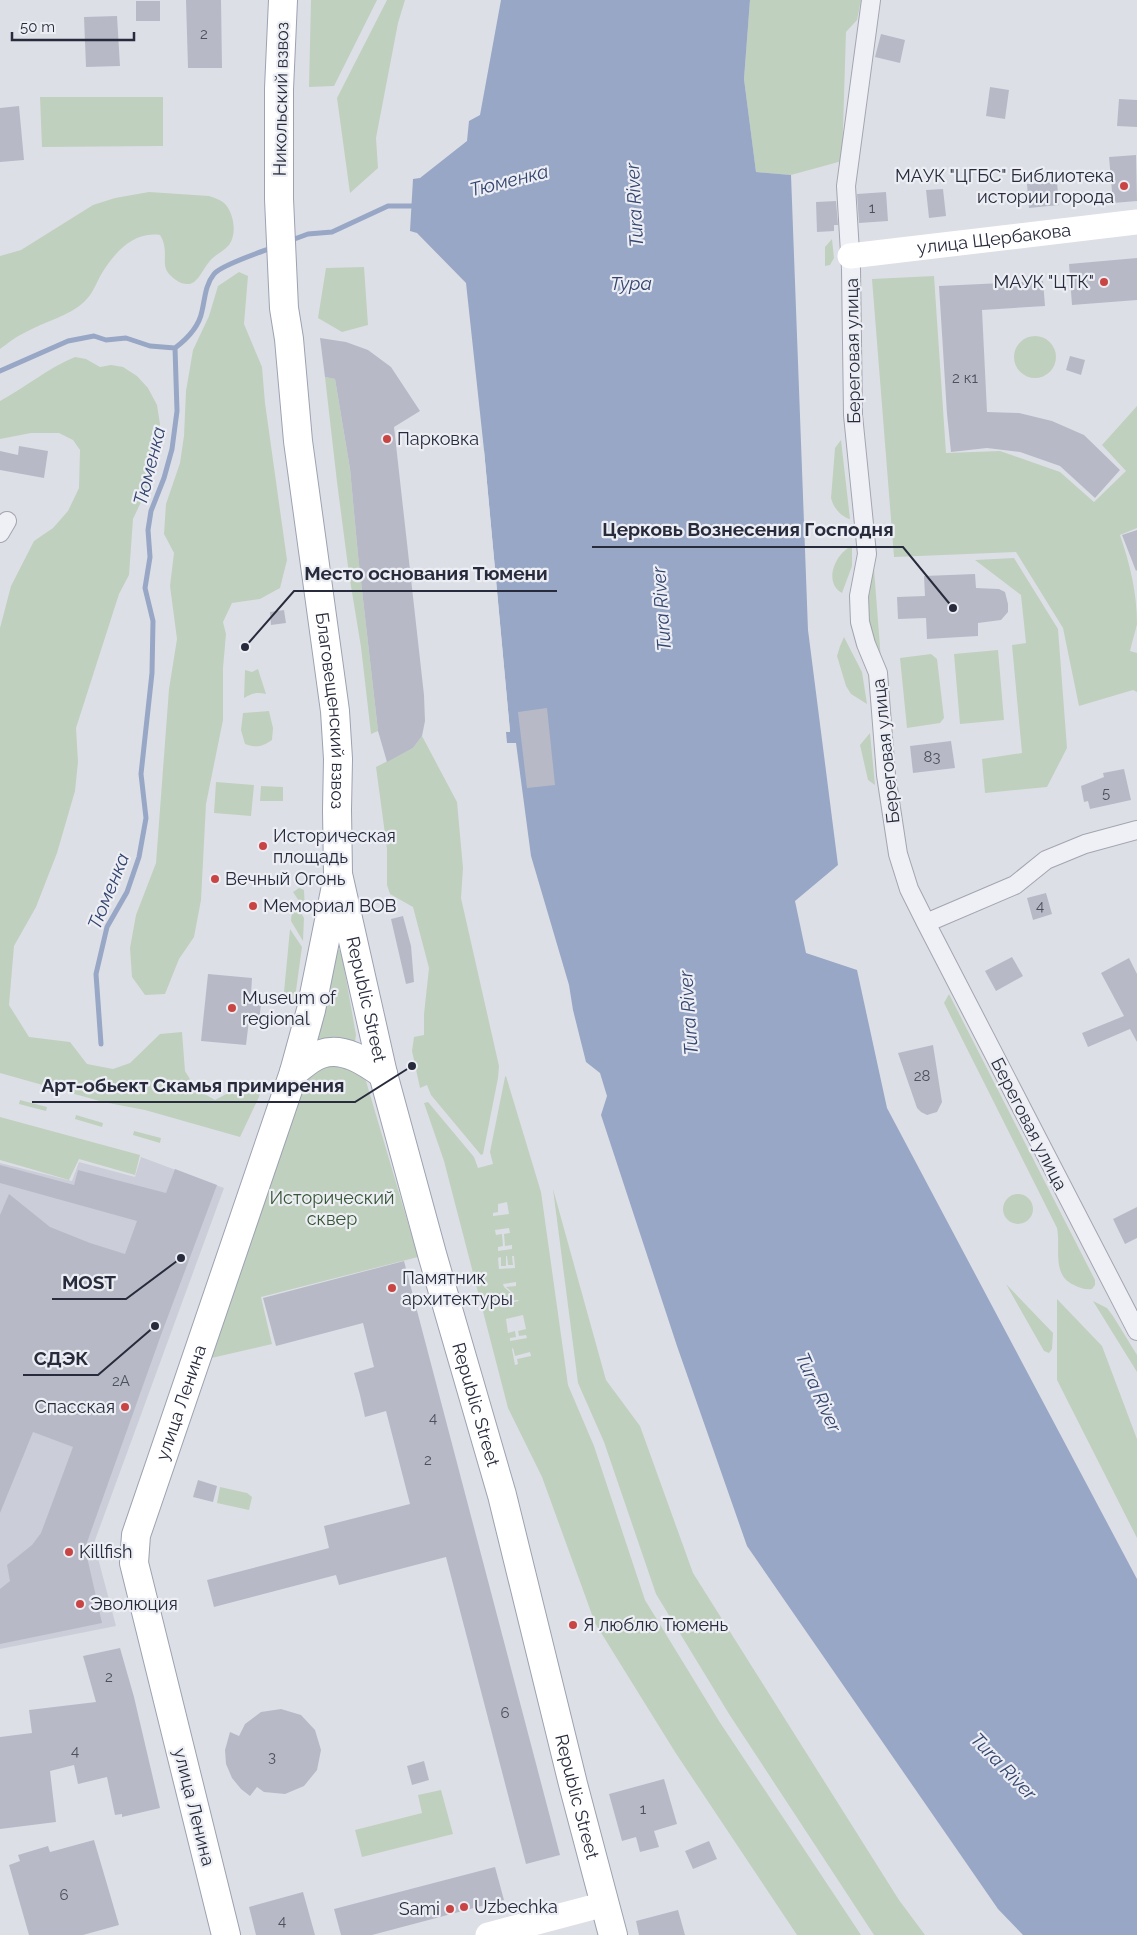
<svg xmlns="http://www.w3.org/2000/svg" width="1137" height="1935" font-family="Raleway,sans-serif">
  <rect width="100%" height="100%" fill="#dddfe6"/>
  <!-- built -->
  <path fill="#cbced8" d="M141 1157 224 1188 94 1543 116 1626 0 1649V1163L72 1181 79 1162 135 1177Z"/>
  <!-- green -->
  <path fill="#c0d0be" fill-rule="evenodd" d="M311 0H377L334 86 309 87Z
    M387 0H405L398 23 376 138 378 168 350 193 337 98Z
    M750 0H861L857 20 846 32 842 161 791 175 756 172 744 79Z
    M40 97H163V146L42 147Z
    M149 192 209 196C215 198 222 200 226 205 234 215 237 234 229 245 223 252 214 255 209 262 203 269 198 283 189 284 181 285 174 279 169 274 160 264 170 251 160 235 134 231 115 252 102 273 96 283 93 294 84 302 69 316 44 322 26 332 17 336 8 343 0 349V256L21 250 93 205 115 198Z
    M832 239 834 258 830 265 825 266V247Z
    M364 267 368 325 342 332 318 318 326 268Z
    M239 272 248 276 244 324 262 367 265 403 287 560 280 588 260 599 232 603 223 622 226 634 223 668V720L206 804 201 900 194 937 179 959 165 994 145 995 132 977 130 948 136 915 156 863 169 689 177 639 170 586 174 553 164 534 166 504 180 463 184 436 186 391 193 350 209 316 218 286Z
    M934 276 946 453 1000 451 1060 472 1094 502 1126 471 1102 445 1137 406V528L1120 535C1130 564 1137 593 1137 624 1135 633 1132 642 1130 651L1137 653V692L1133 690 1079 706 1063 628 1016 552 894 557 872 279Z
    M1014 357a21 21 0 1 1 42 0a21 21 0 1 1-42 0Z
    M75 357 86 359 100 367 111 365 123 367 137 376 148 388 157 405 160 424 155 459 150 483 133 519 129 575 119 594 76 728 78 762 75 791 57 853 36 907 14 946 9 1005 29 1037 70 1042 87 1064 113 1069 130 1063 160 1034 182 1032 185 1071 196 1089 215 1100 247 1083 262 1085 259 1097 240 1137 145 1110 103 1102 0 1073V628L11 586 34 541 53 528 68 511 79 488 80 450 73 440 59 433H31L0 439V401C26 387 48 368 75 357Z
    M325 377 335 379 350 469 358 555 378 731 371 734 361 647 349 574 337 482Z
    M841 440 850 519C841 517 833 507 831 498L835 448Z
    M852 546V566L842 593C823 583 835 553 852 546Z
    M1014 558 1058 629 1067 748 1047 787 985 793 982 759 1022 753 1012 645 1026 643 1021 595 975 560Z
    M874 569 881 660 866 622 868 585Z
    M844 637 862 672 867 704 851 694 846 686 837 656 840 646Z
    M998 650 1004 720 960 724 954 654Z
    M931 654 937 659 944 718 940 723 907 728 900 658Z
    M258 669 266 694C257 692 252 693 244 698L245 670 252 672Z
    M269 711 273 728 272 740C262 747 256 748 245 744L241 730 243 713Z
    M870 733 875 785 868 780 860 745Z
    M422 736 457 802 463 868 461 898 499 1066 498 1078 483 1154 481 1155 431 1095 427 1085 420 1088 412 1051 414 1037 424 1035V1014L429 968 413 907 390 894 387 885V849L376 767 413 748Z
    M216 782 254 785 251 816 214 813Z
    M261 786 283 787V801H260Z
    M299 888 304 890 305 910 293 892Z
    M293 900 304 918 303 941 291 921Z
    M290 929 302 947 294 1005 284 992Z
    M338 950H341L356 1035 355 1042C344 1045 328 1044 317 1040Z
    M949 994 1095 1280V1285L1092 1289C1085 1290 1080 1288 1074 1285 1051 1275 1061 1248 1057 1228L944 1003Z
    M331 1061 359 1072 366 1081 418 1257 261 1297 272 1344 207 1359 303 1078Z
    M506 1076 541 1192 568 1385 594 1446 645 1600 719 1721 861 1935H797L675 1752 595 1623 542 1477 508 1408 444 1161 424 1103 428 1102 474 1157 478 1168 493 1164 490 1152 505 1077ZM507 1202 509 1214 493 1216V1213L498 1212V1204ZM509 1228 510 1233 504 1234 505 1246 512 1245V1249L498 1251V1247L503 1246 502 1234 496 1235 495 1230ZM506 1256H507L508 1265H513L512 1256H514L515 1268 499 1269 498 1258 501 1257V1266H506ZM516 1282V1286L506 1287 513 1293 506 1301 518 1300 519 1301 505 1304V1301L511 1293 504 1287 503 1284ZM523 1315 526 1329 518 1331 519 1336 526 1335 527 1338 510 1341V1338L516 1337 515 1331 508 1333 506 1319ZM513 1348 515 1356 530 1352 531 1356 517 1359 518 1364 515 1365 512 1349Z
    M20 1100 47 1107 46 1111 19 1104Z
    M76 1115 103 1123 102 1127 75 1119Z
    M0 1117 140 1155 135 1175 79 1159 69 1180 0 1160Z
    M134 1131 161 1138 160 1143 133 1135Z
    M553 1189 606 1380 640 1426 693 1573 899 1900 925 1935H874L729 1714 656 1594 604 1442 578 1383Z
    M1003 1209a15 15 0 1 1 30 0a15 15 0 1 1-30 0Z
    M1006 1284 1053 1333 1052 1349 1049 1353 1044 1351Z
    M1057 1299 1102 1346 1137 1439V1538L1057 1380Z
    M1093 1301 1107 1308 1113 1316 1137 1355V1372Z
    M220 1487 247 1493 252 1497 249 1510 217 1503Z
    M441 1790 453 1834 362 1857 355 1830 422 1813 418 1795Z"/>
  <!-- water -->
  <path fill="#98a7c6" d="M501 0H750L744 79 756 172 791 175 808 630 838 865 795 901 806 953 857 970 887 1108 1137 1579V1935H1023L998 1909 747 1546 677 1346 601 1115 607 1096 600 1073 586 1062 573 1010 569 985 531 856 516 743H507L506 732 510 731 484 450 466 283 417 233 410 231 413 179 420 178 467 141 469 121 480 115Z"/>
  <!-- pier -->
  <path fill="#dddfe6" d="M484 450 510 732H506L507 729 482 451Z"/>
  <g fill="none" stroke-linecap="round" stroke-linejoin="round">
    <!-- stream -->
    <path stroke="#98a7c6" stroke-width="5" d="M289 241 308 234 332 232 388 206H416
      M0 371 68 341 94 336 106 340 126 338 150 346 175 348
      M101 1044 96 974 107 927 127 892 139 857 146 818 141 774 152 673 153 621 145 588 150 557 148 530 151 511 164 478 172 449 177 411 175 348C187 339 199 327 202 311 205 299 205 285 214 274 221 265 261 252 274 247"/>
  </g>
  <!-- building -->
  <path fill="#b7bac6" d="M186 0H221L222 68H188Z
    M136 1H160V21H136Z
    M117 16 120 66 86 67 84 17Z
    M881 34 905 40 900 63 875 57Z
    M990 87 1009 90 1005 119 986 116Z
    M1119 99 1137 100V127L1117 126Z
    M19 106 24 160 0 162V108Z
    M1136 155 1137 201 1113 203 1109 157Z
    M1057 182 1059 205 1029 208 1027 184Z
    M943 189 946 216 929 218 926 190Z
    M886 192 888 221 859 223 857 194Z
    M836 201 838 225H834V231L817 232 816 202Z
    M1137 258V300L1072 305 1069 264Z
    M1043 281 1045 306 982 310 987 412 1019 413 1052 421 1084 435 1120 470 1095 498 1060 466 1020 452 987 448 951 452 947 414 939 286Z
    M320 338 346 342 368 350 391 367 420 411 394 427 424 695 425 721 422 736 413 748 387 762 378 731 358 555 350 469 335 379 325 377Z
    M1070 356 1085 360 1081 375 1066 370Z
    M19 446 48 451 44 478 0 470V451L18 455Z
    M1137 530V570L1136 571 1122 535Z
    M975 574 976 588 999 589 1005 592 1008 604V612L1001 620 978 623V636L927 639 926 618 898 619 897 597 925 596 924 576Z
    M284 610 286 623 271 625 270 612Z
    M547 708 555 785 527 788 518 712Z
    M951 741 955 768 913 773 910 746Z
    M1124 769 1131 800 1090 809 1088 801 1084 802 1081 786 1104 777 1103 773Z
    M1046 893 1052 914 1033 920 1027 898Z
    M403 916 411 946 414 982 406 984 391 919Z
    M1012 957 1023 976 996 991 985 971Z
    M1129 958 1137 974V1042L1130 1029 1088 1047 1082 1033 1124 1016 1101 973Z
    M208 974 252 978 251 994 262 996 259 1021 249 1020 246 1045 201 1041Z
    M933 1045 942 1102 937 1112 927 1115 921 1112 917 1108 898 1053Z
    M0 1165 74 1185 78 1170 166 1193 175 1169 217 1185 161 1335 85 1548 102 1623 0 1644V1589L10 1581 7 1565 32 1545 41 1533 73 1447 33 1432 0 1513V1215L9 1194 50 1227 90 1243 125 1254 137 1221 0 1183Z
    M1137 1207V1238L1125 1244 1113 1219Z
    M404 1261 560 1855 526 1864 446 1557 339 1585 336 1575 214 1607 207 1580 329 1548 324 1526 410 1504 386 1411 365 1417 360 1395 354 1373 374 1367 363 1323 276 1346 263 1298Z
    M198 1480 217 1486 213 1502 193 1497Z
    M120 1648 134 1697 160 1808 122 1817V1814L115 1815 107 1777 78 1784 74 1765 50 1771 56 1822 0 1829V1737L32 1733 29 1710 96 1702 83 1656Z
    M281 1709 301 1715 315 1730 321 1750 317 1770 304 1786 285 1794 264 1792 257 1787 250 1796 241 1789 232 1778 226 1764 225 1750 230 1732 239 1736 245 1724 261 1712Z
    M424 1761 429 1780 412 1785 407 1766Z
    M664 1779 677 1824 654 1831 659 1847 640 1852 636 1837 622 1841 609 1794Z
    M94 1840 119 1925 83 1935H29L9 1865 20 1861 18 1855 48 1846 50 1852Z
    M709 1841 717 1859 693 1869 685 1851Z
    M495 1867 504 1900 372 1935H341L334 1909Z
    M303 1892 315 1935H256L249 1907Z
    M678 1910 685 1935H639L636 1921Z"/>
  <g fill="none" stroke-linecap="round" stroke-linejoin="round">
    <!-- street casing -->
    <g stroke="#a3a5b0" stroke-width="20">
      <path id="street" d="M871 0 846 186 851 269 853 415 867 554 859 596 860 622 866 644 878 673 886 775 898 854 909 889 926 923 1137 1331
        M0 533 7 521
        M926 923 1015 885 1046 860 1085 844 1137 830"/>
    </g>
    <!-- primary casing -->
    <g stroke="#9ca2b1" stroke-width="30">
      <g id="primary">
        <path id="s2" d="M283 0 279 89V199L284 308 289 339 298 441 335 711 338 759 337 810 338 874 383 1074 432 1254 502 1495 573 1784 613 1935"/>
        <path d="M294 1072C302 1066 311 1057 321 1054 343 1046 366 1062 383 1074"/>
        <path id="s3" d="M226 1935 134 1563 136 1535 294 1072 311 1010 336 886"/>
      </g>
    </g>
    <!-- street -->
    <use href="#street" stroke="#eff0f5" stroke-width="18"/>
    <!-- secondary -->
    <g stroke="#fff" stroke-width="25">
      <path id="s1" d="M850 256 1137 222"/>
      <path d="M488 1935 605 1904"/>
    </g>
    <!-- primary -->
    <use href="#primary" stroke="#fff" stroke-width="28"/>
  </g>
  <!-- markers -->
  <g fill="#c94544" stroke="#eceef4" stroke-width="2">
    <circle cx="1124" cy="186" r="5"/>
    <circle cx="1104" cy="282" r="5"/>
    <circle cx="387" cy="439" r="5"/>
    <circle cx="263" cy="846" r="5"/>
    <circle cx="215" cy="879" r="5"/>
    <circle cx="253" cy="906" r="5"/>
    <circle cx="232" cy="1008" r="5"/>
    <circle cx="392" cy="1288" r="5"/>
    <circle cx="125" cy="1407" r="5"/>
    <circle cx="69" cy="1552" r="5"/>
    <circle cx="80" cy="1604" r="5"/>
    <circle cx="573" cy="1625" r="5"/>
    <circle cx="464" cy="1907" r="5"/>
    <circle cx="450" cy="1909" r="5"/>
  </g>
  <g text-anchor="middle" stroke-width="4.5" stroke-linejoin="round" paint-order="stroke">
    <!-- number labels -->
    <g font-size="15" fill="#4b4f5e">
      <text x="204" y="39">2</text>
      <text x="872" y="213">1</text>
      <text x="965" y="383">2 к1</text>
      <text x="932" y="762">83</text>
      <text x="1106" y="798">5</text>
      <text x="1040" y="911">4</text>
      <text x="922" y="1081">28</text>
      <text x="121" y="1386">2А</text>
      <text x="433" y="1423">4</text>
      <text x="428" y="1465">2</text>
      <text x="109" y="1682">2</text>
      <text x="505" y="1718">6</text>
      <text x="75" y="1756">4</text>
      <text x="272" y="1762">3</text>
      <text x="643" y="1814">1</text>
      <text x="64" y="1900">6</text>
      <text x="282" y="1926">4</text>
    </g>
    <!-- street labels -->
    <g font-size="18" fill="#272b3c" stroke="#eceef4">
      <text transform="translate(281 99) rotate(-89)" y="6">Никольский взвоз</text>
      <text dy="6" stroke="none"><textPath href="#s1" startOffset="145">улица Щербакова</textPath></text>
      <text transform="translate(853 351) rotate(-91)" y="6">Береговая улица</text>
      <text dy="6" stroke="none"><textPath href="#s2" startOffset="714">Благовещенский взвоз</textPath></text>
      <text transform="translate(886 751) rotate(-96)" y="6">Береговая улица</text>
      <text dy="6" stroke="none"><textPath href="#s2" startOffset="1006">Republic Street</textPath></text>
      <text transform="translate(1029 1124) rotate(63)" y="6">Береговая улица</text>
      <text dy="6" stroke="none"><textPath href="#s3" startOffset="551">улица Ленина</textPath></text>
      <text dy="6" stroke="none"><textPath href="#s2" startOffset="1426">Republic Street</textPath></text>
      <text dy="6" stroke="none"><textPath href="#s2" startOffset="1831">Republic Street</textPath></text>
      <text transform="translate(194 1807) rotate(76)" y="6">улица Ленина</text>
    </g>
    <!-- poi labels -->
    <g font-size="18" fill="#272b3c" stroke="#eceef4" text-anchor="start">
      <text x="1114" y="182" text-anchor="end">МАУК "ЦГБС" Библиотека<tspan x="1114" dy="21">истории города</tspan></text>
      <text x="1094" y="288" text-anchor="end">МАУК "ЦТК"</text>
      <text x="397" y="445">Парковка</text>
      <text x="273" y="842">Историческая<tspan x="273" dy="21">площадь</tspan></text>
      <text x="225" y="885">Вечный Огонь</text>
      <text x="263" y="912">Мемориал ВОВ</text>
      <text x="242" y="1004">Museum of<tspan x="242" dy="21">regional</tspan></text>
      <text x="402" y="1284">Памятник<tspan x="402" dy="21">архитектуры</tspan></text>
      <text x="115" y="1413" text-anchor="end">Спасская</text>
      <text x="79" y="1558">Killfish</text>
      <text x="90" y="1610">Эволюция</text>
      <text x="583" y="1631">Я люблю Тюмень</text>
      <text x="474" y="1913">Uzbechka</text>
      <text x="440" y="1915" text-anchor="end">Sami</text>
    </g>
    <!-- park labels -->
    <g font-size="18" fill="#365735" stroke="#eceef4">
      <text x="332" y="1204">Исторический<tspan x="332" dy="21">сквер</tspan></text>
    </g>
    <!-- water labels -->
    <g font-size="19" font-style="italic" fill="#33446e" stroke="#eceef4">
      <text transform="translate(509 180) rotate(-14)" y="7">Тюменка</text>
      <text transform="translate(634 205) rotate(-93)" y="7">Tura River</text>
      <text x="631" y="290">Тура</text>
      <text transform="translate(149 466) rotate(-76)" y="7">Тюменка</text>
      <text transform="translate(661 609) rotate(-94)" y="7">Tura River</text>
      <text transform="translate(108 891) rotate(-68)" y="7">Тюменка</text>
      <text transform="translate(688 1013) rotate(-94)" y="7">Tura River</text>
      <text transform="translate(819 1392) rotate(66)" y="7">Tura River</text>
      <text transform="translate(1004 1766) rotate(46)" y="7">Tura River</text>
    </g>
  </g>
  <!-- callouts -->
  <path fill="none" stroke="#272b3c" stroke-width="2" d="M953 608L903 547H592M245 647L294 591H557M412 1066L355 1102H32M181 1258L126 1299H52M155 1326L98 1375H23"/>
  <g fill="#272b3c" stroke="#eceef4" stroke-width="2">
    <circle cx="953" cy="608" r="5"/>
    <circle cx="245" cy="647" r="5"/>
    <circle cx="412" cy="1066" r="5"/>
    <circle cx="181" cy="1258" r="5"/>
    <circle cx="155" cy="1326" r="5"/>
  </g>
  <g font-size="19" text-anchor="middle" font-weight="bold" fill="#272b3c" stroke="#eceef4" stroke-width="4.5" stroke-linejoin="round" paint-order="stroke">
    <text x="748" y="536">Церковь Вознесения Господня</text>
    <text x="426" y="580">Место основания Тюмени</text>
    <text x="193" y="1092">Арт-обьект Скамья примирения</text>
    <text x="89" y="1289">MOST</text>
    <text x="61" y="1365">СДЭК</text>
  </g>
  <!-- scale -->
  <path d="M12 32v8h122v-8" fill="none" stroke="#272b3c" stroke-width="2.5"/>
  <text x="20" y="32" font-size="15" fill="#272b3c" stroke="#eceef4" stroke-width="4" paint-order="stroke">50 m</text>
</svg>
